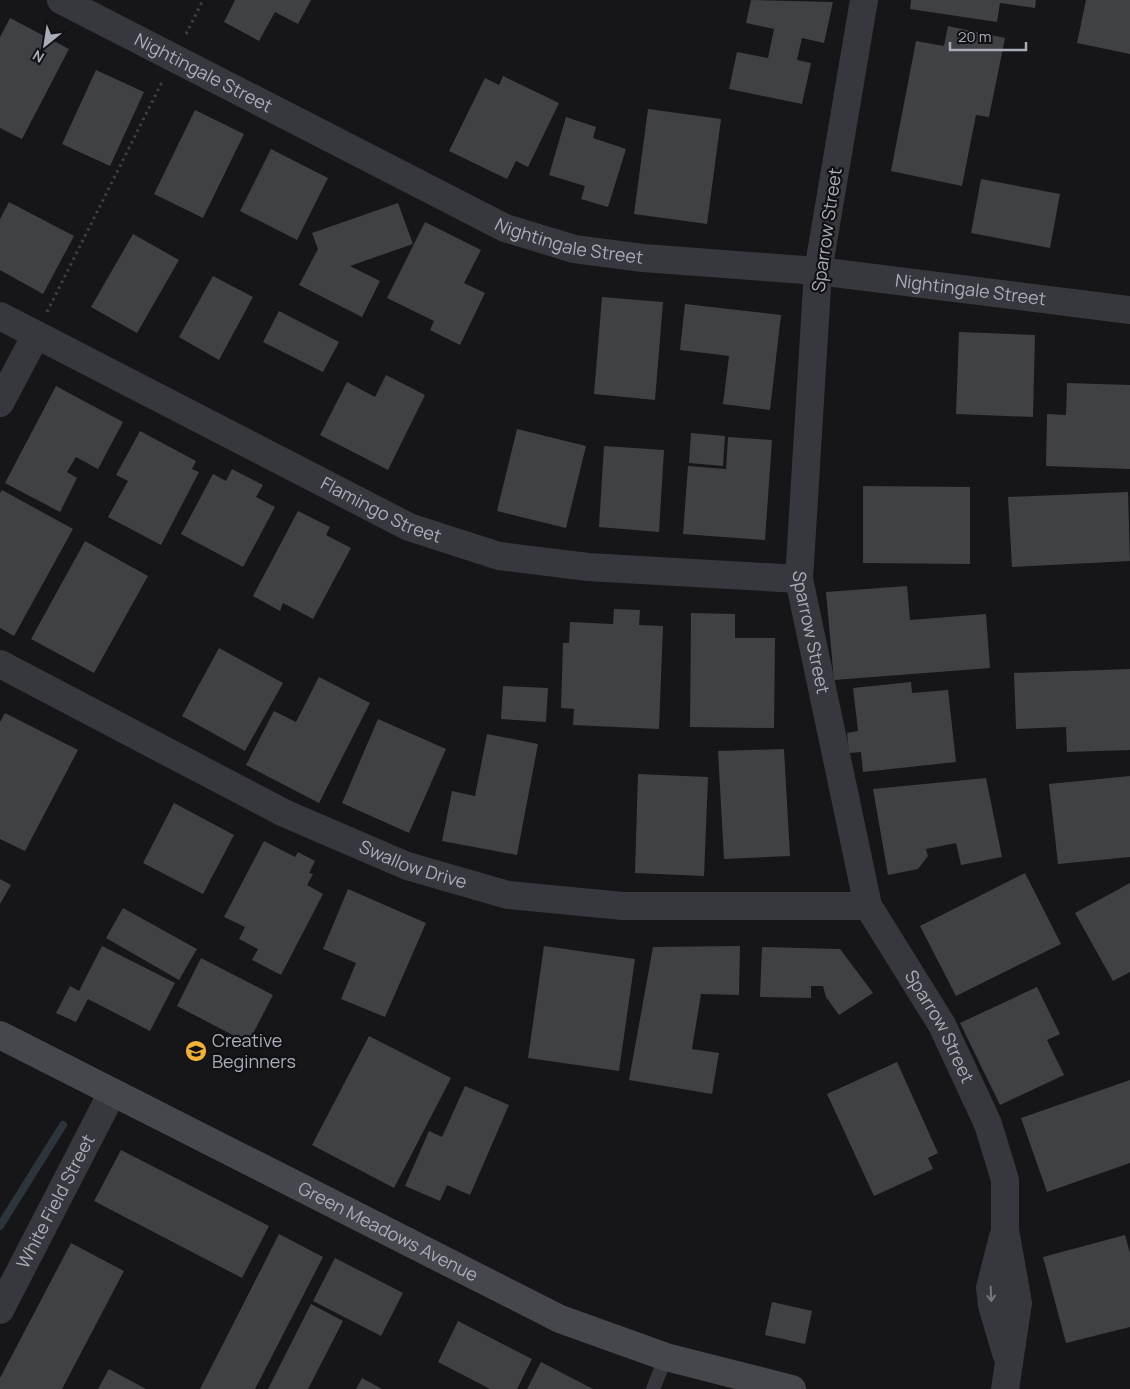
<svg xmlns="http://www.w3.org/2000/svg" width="1130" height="1389" font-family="Manrope,sans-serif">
  <rect width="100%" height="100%" fill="#161618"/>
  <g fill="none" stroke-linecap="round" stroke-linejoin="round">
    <!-- stream -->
    <path stroke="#2c353c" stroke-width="8" d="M0 1226 63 1125"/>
  </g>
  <!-- building -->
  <path fill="#404145" d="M235 0H311L298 24 275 12 259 41 224 22Z
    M751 0 833 2 824 43 802 38 797 60 811 63 802 104 729 89 737 52 768 58 774 29 746 23Z
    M911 0H1036L1035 8 1000 3 997 22 910 9Z
    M1086 0H1130V54L1077 43Z
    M10 18 69 49 22 139 0 128V37Z
    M948 26 1005 38 989 117 976 115 962 186 891 171 916 41 944 46Z
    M96 70 144 92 110 166 62 144Z
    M503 76 559 103 528 167 516 161 507 179 449 151 485 78 499 85Z
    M648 109 721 119 707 224 634 214Z
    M195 110 244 134 203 218 154 194Z
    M566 117 596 127 593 138 626 149 608 207 581 199 585 186 549 175Z
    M271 149 328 178 297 240 240 211Z
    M981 179 1060 194 1050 248 971 233Z
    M9 202 74 236 43 294 0 270V219Z
    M398 203 413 244 350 266 380 281 362 317 299 285 318 249 312 233Z
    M425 222 481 250 464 283 485 293 460 345 430 330 434 321 387 298Z
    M133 234 179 260 137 333 91 307Z
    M213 276 253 297 219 360 179 337Z
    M602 297 663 302 655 400 594 394Z
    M685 304 781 315 770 410 723 404 729 356 680 350Z
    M279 311 339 342 323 372 263 342Z
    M959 332 1035 335 1033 417 956 414Z
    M386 375 425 395 388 470 320 435 347 382 375 397Z
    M1067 383 1130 385V469L1046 466 1047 414 1066 415Z
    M56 386 123 422 98 469 76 457 67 472 77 478 60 512 5 483Z
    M517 429 586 446 566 528 497 511Z
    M140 431 196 461 192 469 199 472 161 545 108 517 128 481 116 475Z
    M691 433 725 436 723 466 689 463Z
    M728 437 772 440 765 540 683 534 688 466 726 469Z
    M604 446 664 450 659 532 599 527Z
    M232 469 263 485 256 497 275 507 243 567 181 534 213 474 226 481Z
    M863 486 970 487V564L863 563Z
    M2 490 73 529 14 636 0 628V493Z
    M1128 492 1130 561 1012 567 1008 497Z
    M298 511 330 527 326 535 351 548 313 619 283 603 280 611 253 596Z
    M85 541 148 576 94 673 31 639Z
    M907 586 910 620 986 614 990 668 834 680 826 592Z
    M614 609 640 610 639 625 663 626 659 729 573 725 574 709 561 708 563 643H569L570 622 613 624Z
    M691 613 735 614V638H775L774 728 690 727Z
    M219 648 283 683 245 751 182 716Z
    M1130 669V750L1067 752 1066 727 1016 729 1014 673Z
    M319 677 370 703 319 803 246 765 274 711 296 722Z
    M911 682 912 693 948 690 956 762 863 772 861 752 849 753 847 733 858 731 853 688Z
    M503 686 548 688 546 722 501 719Z
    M5 713 78 750 25 851 0 839V722Z
    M378 719 446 749 409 833 342 803Z
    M487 734 538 744 517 855 442 841 452 791 475 796Z
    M784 749 790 856 724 859 718 751Z
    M638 774 708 777 704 876 635 873Z
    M1130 776V857L1058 864 1049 784Z
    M986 778 1002 857 961 865 956 843 926 849 928 856 918 869 888 875 873 789Z
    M174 803 234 835 203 894 143 863Z
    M264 841 295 857 298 852 315 861 309 873 313 874 307 885 323 894 281 975 252 960 258 949 239 939 245 927 224 917Z
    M1025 873 1061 944 956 996 920 926Z
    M0 879 11 885 0 904Z
    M1130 883V972L1113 981 1075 913Z
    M348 889 426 923 385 1017 341 999 356 963 323 949Z
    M123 908 197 949 179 980 106 938Z
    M102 946 175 983 150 1031 88 999 76 1022 56 1013 70 986 79 991Z
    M544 946 635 959 619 1071 528 1058Z
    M740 946 739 995 701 994 692 1049 719 1053 712 1094 629 1080 653 947Z
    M762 947 840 949 873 993 839 1015 826 997 823 986H811V998L760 997Z
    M201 958 273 995 248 1043 177 1006Z
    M1037 987 1060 1034 1047 1040 1064 1075 1000 1105 960 1023Z
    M369 1036 451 1078 394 1188 312 1145Z
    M897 1062 938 1153 928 1158 933 1169 874 1196 827 1094Z
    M1130 1080V1163L1047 1192 1021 1118Z
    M465 1086 509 1105 470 1195 447 1185 440 1201 405 1186 429 1131 442 1137Z
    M121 1150 269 1226 242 1278 94 1201Z
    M279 1234 323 1257 255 1389H200Z
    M1125 1235 1130 1253V1327L1066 1343 1043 1257Z
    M71 1243 124 1271 62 1389H0V1378Z
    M335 1258 403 1293 381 1336 313 1301Z
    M772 1302 812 1311 805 1344 765 1335Z
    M311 1304 343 1321 308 1389H268Z
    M458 1321 532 1359 517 1389H490L438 1362Z
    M541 1362 593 1389H527Z
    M109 1369 146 1389H98Z
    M362 1378 382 1389H356Z"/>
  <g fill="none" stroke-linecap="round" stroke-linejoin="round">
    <!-- path -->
    <path stroke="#3d3f44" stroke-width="3" stroke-dasharray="2.5 4" stroke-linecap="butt" d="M186 34 203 0
      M47 312 163 80"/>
    <!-- lane -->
    <path stroke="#37383d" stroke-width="14" d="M653 1389 666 1357"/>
    <!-- street -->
    <g stroke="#37383d" stroke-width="28">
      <path id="s1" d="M61 0 505 228 574 249 643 258 818 271 1130 310"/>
      <path id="s2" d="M864 0 818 271 799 579 868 906 942 1025 988 1124 1005 1180V1230L1018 1303 1005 1389"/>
      <path id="s3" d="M0 316 409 527 499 556 588 567 799 579"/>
      <path d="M0 403 36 335"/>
      <path id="s4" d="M0 664 284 813 407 866 508 895 623 906H868"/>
      <path d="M1003 1237 990 1288 992 1305 1006 1353"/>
      <path id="s5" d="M0 1310 112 1093"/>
    </g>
    <!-- secondary -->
    <path stroke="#45474d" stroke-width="28" id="s6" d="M0 1035 560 1319 666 1357 792 1389"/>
  </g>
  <!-- one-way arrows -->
  <defs><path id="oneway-shaft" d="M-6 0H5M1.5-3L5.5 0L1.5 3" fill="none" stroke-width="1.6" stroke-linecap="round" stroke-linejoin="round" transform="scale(1.25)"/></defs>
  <use stroke="#757881" href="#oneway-shaft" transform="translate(991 1294) rotate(87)"/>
  <!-- icons -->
  <defs>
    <g id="school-disc" transform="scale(1.125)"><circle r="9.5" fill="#f2b134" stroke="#111113"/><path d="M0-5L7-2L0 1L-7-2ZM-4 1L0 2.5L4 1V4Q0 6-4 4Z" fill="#111"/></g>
  </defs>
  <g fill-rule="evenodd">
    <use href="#school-disc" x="196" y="1051"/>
  </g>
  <g text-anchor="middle" stroke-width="4.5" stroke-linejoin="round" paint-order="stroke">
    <!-- street labels -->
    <g font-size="18" fill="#a8adb8" stroke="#111113">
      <text dy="6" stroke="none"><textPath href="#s1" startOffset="160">Nightingale Street</textPath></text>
      <text transform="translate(827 230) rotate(-82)" y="6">Sparrow Street</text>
      <text dy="6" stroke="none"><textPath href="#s1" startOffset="565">Nightingale Street</textPath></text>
      <text dy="6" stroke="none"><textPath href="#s1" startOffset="970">Nightingale Street</textPath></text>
      <text dy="6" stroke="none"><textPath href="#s3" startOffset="428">Flamingo Street</textPath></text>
      <text dy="6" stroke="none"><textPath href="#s2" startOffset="638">Sparrow Street</textPath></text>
      <text dy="6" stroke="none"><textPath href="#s4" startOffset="460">Swallow Drive</textPath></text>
      <text dy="6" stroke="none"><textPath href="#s2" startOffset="1058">Sparrow Street</textPath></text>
      <text dy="6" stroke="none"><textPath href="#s5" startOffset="122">White Field Street</textPath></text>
      <text dy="6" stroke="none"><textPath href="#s6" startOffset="435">Green Meadows Avenue</textPath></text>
    </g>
    <!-- poi labels -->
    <g font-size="18" fill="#a8adb8" stroke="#111113" text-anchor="start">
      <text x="212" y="1047">Creative<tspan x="212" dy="21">Beginners</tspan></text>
    </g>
  </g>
  <!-- north arrow -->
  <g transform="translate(45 45) rotate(210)" stroke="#111113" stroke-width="4" paint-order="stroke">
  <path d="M0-4L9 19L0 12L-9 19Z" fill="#a8adb8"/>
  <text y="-8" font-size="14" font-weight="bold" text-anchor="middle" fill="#a8adb8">N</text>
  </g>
  <!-- scale -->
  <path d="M950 42v8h76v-8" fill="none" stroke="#a8adb8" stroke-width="2.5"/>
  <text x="958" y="42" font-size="15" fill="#a8adb8" stroke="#111113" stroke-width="4" paint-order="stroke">20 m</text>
</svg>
